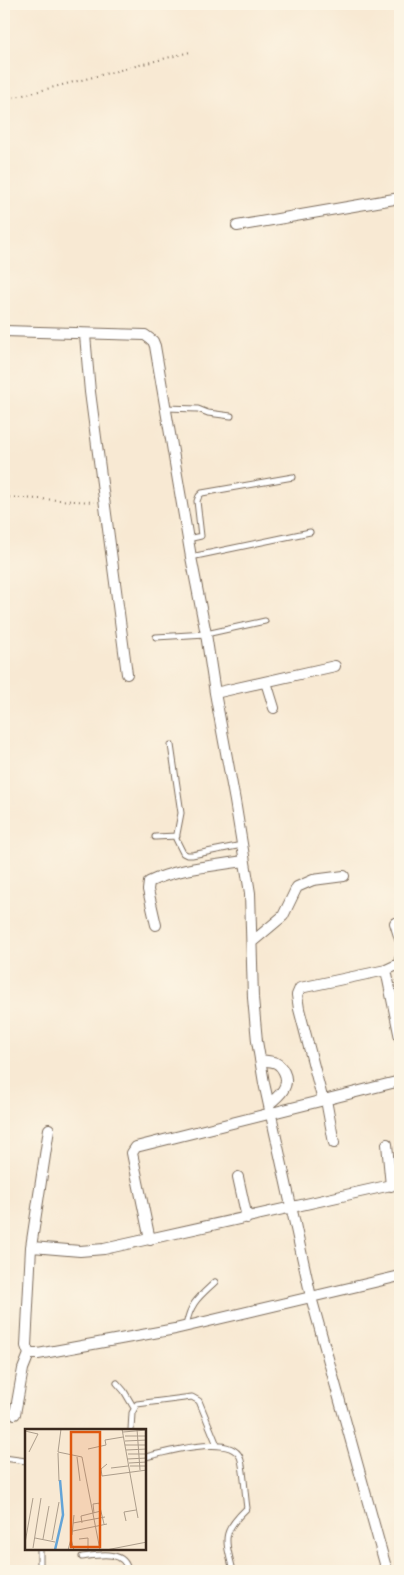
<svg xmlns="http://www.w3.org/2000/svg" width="404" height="1575" font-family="Dekko,sans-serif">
  <rect width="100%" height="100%" fill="#fcf5e5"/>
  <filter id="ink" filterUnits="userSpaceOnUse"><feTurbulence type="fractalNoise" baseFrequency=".02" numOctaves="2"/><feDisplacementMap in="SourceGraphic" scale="10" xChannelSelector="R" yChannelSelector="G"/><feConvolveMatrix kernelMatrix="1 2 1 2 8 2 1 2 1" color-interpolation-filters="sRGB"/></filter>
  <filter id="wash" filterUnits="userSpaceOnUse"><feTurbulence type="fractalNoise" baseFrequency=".0096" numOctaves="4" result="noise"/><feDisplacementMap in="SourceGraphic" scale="20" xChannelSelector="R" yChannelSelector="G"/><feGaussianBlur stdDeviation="1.12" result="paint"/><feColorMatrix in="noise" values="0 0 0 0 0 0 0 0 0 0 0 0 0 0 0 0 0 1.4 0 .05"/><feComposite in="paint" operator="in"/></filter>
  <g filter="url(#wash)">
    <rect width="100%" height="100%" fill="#f8e9d3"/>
  </g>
  <g filter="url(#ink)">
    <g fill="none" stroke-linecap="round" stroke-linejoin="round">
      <!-- service casing -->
      <g stroke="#7d6d5d" stroke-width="7">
        <path id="service" d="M166 408 198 409 208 413 231 416
          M188 539 201 536 197 501 199 496 202 493 293 477
          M191 557 310 532
          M156 637 206 634 265 621
          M171 745 181 813 176 839 183 853 187 855H192L242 845
          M155 837 177 836
          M186 1326C190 1303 199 1297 215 1282
          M117 1383 124 1391 134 1408
          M131 1430 132 1413 137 1404 192 1397 199 1401 217 1445
          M145 1457C164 1453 230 1433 240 1457 244 1467 245 1496 247 1508 221 1533 225 1538 233 1571
          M4 1458 26 1461
          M82 1557C98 1555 125 1549 128 1571
          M40 1571V1549"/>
      </g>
      <!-- minor casing -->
      <g stroke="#7d6d5d" stroke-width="12">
        <path id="minor" d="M237 226 400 198
          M4 331 145 335 153 341 155 346 191 557 206 634 215 693 235 801 250 893 253 998 257 1041 264 1083 311 1297 387 1571
          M85 335 90 392 127 674
          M266 682 274 708
          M215 693 335 666
          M395 923 400 939
          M156 925 148 890 149 882C178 868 213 866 244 861
          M252 942 283 916 297 887 313 880 344 876
          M386 970 400 1038
          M260 1060C265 1061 271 1061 276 1063 280 1065 282 1068 284 1072 291 1086 279 1096 269 1104
          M326 1100 334 1143
          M323 1101 299 1009 297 995 300 988 386 970 399 964 400 959
          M387 1144 391 1186
          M238 1177 247 1218
          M150 1240 132 1153 136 1147 400 1081
          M32 1247 80 1251 104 1249 400 1183
          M29 1354H38L175 1329 400 1276
          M15 1414 23 1369 29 1354 26 1346 31 1247 49 1129"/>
      </g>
      <!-- path -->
      <path stroke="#7d6d5d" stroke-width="2" stroke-dasharray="1 4" stroke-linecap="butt" d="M4 100 190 52
        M4 497 94 502"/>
      <!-- service -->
      <use href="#service" stroke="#fff" stroke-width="5"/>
      <!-- minor -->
      <use href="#minor" stroke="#fff" stroke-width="10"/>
    </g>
  </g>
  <!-- overview -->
  <g transform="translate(25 1429)">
    <rect width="121" height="121" fill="#f8e9d3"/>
    <path fill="none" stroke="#63a4d7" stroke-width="2.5" d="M30 121 38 86 35 51"/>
    <path fill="none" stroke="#ac9d8b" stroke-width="1" d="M36 0 33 23 57 28 75 121M97 0 113 89M112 0 115 41M0 2 13 5 4 23M98 3 122 1M100 7H122M100 12 122 11M100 16H122M63 20 81 16 80 11 98 8M101 21 122 20M33 24 34 52M103 25H122M52 28 55 52M102 30 122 29M104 34 122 33M82 35 76 40 77 47 122 41M105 37H122M86 39 103 37M74 74 79 95M69 84 68 75 75 74V71M101 92 99 83 111 81M48 94 80 88M57 94 56 87 76 82M48 102 82 95M47 106 49 86M10 109 30 113M18 110 24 77M54 110 63 109V121M27 111 34 73M0 114 8 69M8 119 16 69M43 121 46 110 49 121M81 121 122 113"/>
    <path fill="#df570d" fill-opacity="0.15" stroke="#df570d" stroke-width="2.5" d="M46 3H75V118H46Z"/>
    <rect width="121" height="121" fill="none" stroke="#3b2a1e" stroke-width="2.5"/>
  </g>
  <!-- margin -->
  <rect width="404" height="1575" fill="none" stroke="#fcf5e5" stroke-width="20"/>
</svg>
